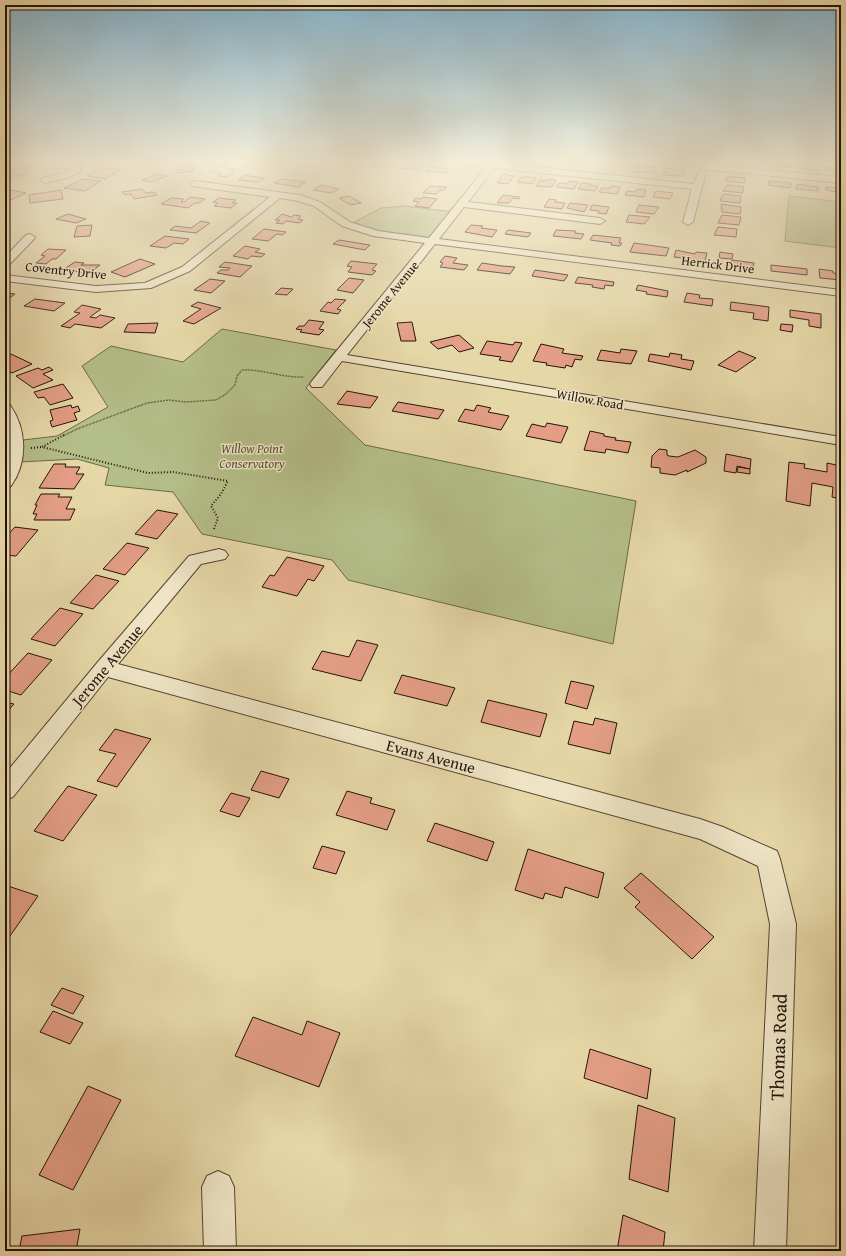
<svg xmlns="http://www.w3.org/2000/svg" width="846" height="1256" font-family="'Gentium Book Plus',serif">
  <rect width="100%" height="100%" fill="#e6d7a7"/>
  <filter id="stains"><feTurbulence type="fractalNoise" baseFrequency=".005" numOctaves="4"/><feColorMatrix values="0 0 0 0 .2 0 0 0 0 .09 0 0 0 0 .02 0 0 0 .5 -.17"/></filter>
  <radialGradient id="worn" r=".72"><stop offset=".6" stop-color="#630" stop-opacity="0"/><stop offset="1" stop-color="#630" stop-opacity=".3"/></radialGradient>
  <!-- green -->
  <path fill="#b4be88" stroke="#6c6849" d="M789 196 841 202V248L785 241Z
    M405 206 454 212 431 240 385 234 349 225 381 208Z
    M222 329 336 350 306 388 365 445 636 501 613 644 348 580 332 560 202 534 173 492 105 485 109 468 77 459 19 462 23 440 57 436 108 407 82 366 111 346 183 362Z"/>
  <!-- building -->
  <path fill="#e39e85" stroke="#24130a" d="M94 161H125L105 166Z
    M350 161H372L367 166 347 164Z
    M379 161 398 163 393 168 374 166Z
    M730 161H748V164L730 162Z
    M773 161H785V164H792L791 167 771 166Z
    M191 164 194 171 177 173 176 170 182 169 180 165Z
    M404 164 423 166 419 170 399 168Z
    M798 164 819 166V171L797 168Z
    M16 166 34 168 21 176H5V172Z
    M219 166 228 167 225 169 236 168 231 172H235L228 177 218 176 221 174 209 172Z
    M636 166 656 168 654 173 633 172Z
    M430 167 450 169 446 173 426 171Z
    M825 167 841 169V173L825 170Z
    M105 168 121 170 105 179 87 176 98 169Z
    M666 168 685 170 683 176 663 175Z
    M158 174 167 176 151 182 142 180Z
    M503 174 514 176 508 184 497 183Z
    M245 175 250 176 265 178 258 182 238 180Z
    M727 176 745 178V183L725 181Z
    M521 177H527L536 178 532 184 517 182Z
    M83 179 101 181 85 191 64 188Z
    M281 179 306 182 298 187 274 183Z
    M547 179 556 180 552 187 536 186 540 180 546 181Z
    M569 181 578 182 574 189 556 187 559 183 567 184Z
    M769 181 791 183 790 188 768 185Z
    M581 183 591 184 590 185 598 186 595 191 578 189Z
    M797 184 818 187V191L796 189Z
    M321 185 339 189 331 193 313 190Z
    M727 185 744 187 743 193 723 191Z
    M430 186 447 187 444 190H440L436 194 423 193Z
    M611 186 620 187 617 194 599 192 601 188H610Z
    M826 187 841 188V193L826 190Z
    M5 189 26 193 8 201 5 200Z
    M142 189 146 193 154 192 157 195 134 199 131 194 125 195 122 192Z
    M637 189 646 190 644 197 625 195 627 191 636 192Z
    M61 190 63 199 30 203 29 195Z
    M656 191 665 192 673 193 670 199 653 197Z
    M723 194 741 196 740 203 720 201Z
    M503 195 520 197 519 199 513 198 509 203H497Z
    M349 196 361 203 351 205 339 198Z
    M190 197 205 199 199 203H195L188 208 161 204 171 198 184 199 181 202H184Z
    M423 197 437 199 429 208 415 206 419 202 413 201 416 198 421 199Z
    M219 198 236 200 232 203H237L231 208 214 206 218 203 213 202Z
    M549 199 556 200 555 202 565 203 562 209 544 207Z
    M570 203 588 205 584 212 567 208Z
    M721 204 741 207 740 214 722 212Z
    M592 205 609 207 606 214 598 213 599 211 590 210Z
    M639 205 659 207 654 214 636 212Z
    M68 214 86 219 76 223 56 219Z
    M282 214 291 217 294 215 301 216 298 219 303 220 299 223 286 221 283 224 276 223 280 220H275Z
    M629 215 650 217 644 224 626 222Z
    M722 215 741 217 739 225 718 223Z
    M201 221 210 223 196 233 170 230 175 226 191 228Z
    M92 225 90 236 74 237 77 226Z
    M471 225 483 226 481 228 497 230 492 237 465 232Z
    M718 227 737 229 736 237 714 235Z
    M264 229 286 232 282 235 277 234 268 241 252 239Z
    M508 230 531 233 528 237 505 234Z
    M556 230 576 231 575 233 584 234 581 239 553 236Z
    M593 235 621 238 619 243H622L620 246 611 245 612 243 590 240Z
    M165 236 189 239 183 244 174 243 166 248 150 246Z
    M339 240 370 245 365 250 333 244Z
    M634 243 669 248 666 256 630 252Z
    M245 246 260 249 255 252 265 254 261 257 251 256 248 259 233 256Z
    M48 249 66 250 56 259H52L46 264 36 263 45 256 41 255Z
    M676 250 695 254 696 252 707 253 705 261 674 257Z
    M720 252 733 254 732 259 719 258Z
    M445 256 457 258 453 263 468 265 464 270 440 267 443 263 440 262Z
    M140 259 155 264 125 277 111 272Z
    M732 260 754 263 752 269 730 266Z
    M351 261 377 264 372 270 376 271 372 275 348 272 352 267 347 266Z
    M75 262 84 263 81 265H100L88 274 64 269Z
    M225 262 252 266 240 277 217 273 221 270H228L230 268 219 267Z
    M482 263 502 266 515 267 510 274 477 270Z
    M771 265 807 269V275L771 271Z
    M819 269 833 271V273L841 274V280L820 278Z
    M535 270 568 275 564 281 532 276Z
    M578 277 614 282 613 286 605 285 604 289 592 287 593 285 575 283Z
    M349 278 364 280 353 293 337 290Z
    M210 279 225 281 211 293 194 290Z
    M638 285 668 291 667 297 646 294 647 292 636 290Z
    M281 288 293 289 287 295 275 294Z
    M5 293 15 294 5 301Z
    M687 293 700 295 699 298 713 299 712 306 684 302Z
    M35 299 65 303 54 311 24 306Z
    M335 299 346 300 337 309 341 310 338 314 320 311 328 302 331 303Z
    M198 302 221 308 194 324 183 321 201 309 191 306Z
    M731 302 769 307 768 321 753 319 754 313 730 310Z
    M82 305 101 309 90 317 96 318 100 315 115 318 101 328 75 324 70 328 61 326 80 313 74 312Z
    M790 310 821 314V328L809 326V320L790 317Z
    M309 320 324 322 319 329 324 330 319 335 300 332 302 330 296 329 299 326H304Z
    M412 322 416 341H401L397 323Z
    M158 323 155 333 124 332 128 324Z
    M781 324 793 325 792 332 780 330Z
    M459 335 474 348 459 352 452 345 438 349 430 342Z
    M487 341 513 345 515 342 522 343 512 362 499 360 501 357 480 354Z
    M541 344 564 349 562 353 583 356 581 360 575 359 572 367 566 365 565 368 546 365 547 363 533 361Z
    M621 349 637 351 631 364 597 360 601 350 620 353Z
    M739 351 756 358 736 372 718 365Z
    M670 353 682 355 681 359 694 361 691 370 648 361 650 354 669 357Z
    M11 354 32 364 12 373 5 369V357Z
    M49 367 53 370 43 374 53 380 33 388 16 376 38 368 42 370Z
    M63 384 73 398 50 405 44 397 38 398 34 392Z
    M347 391 378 397 370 408 337 404Z
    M398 402 444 410 438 419 392 411Z
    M71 405 72 408 78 406 80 411 74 413 77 420 52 427 50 421 53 420 50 410Z
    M477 405 491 408 488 412 509 416 501 430 458 421 465 409 474 411Z
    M547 423 568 427 561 443 526 436 532 424 545 427Z
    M590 431 604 434V436L616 438 615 440 631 442 628 453 606 449 605 453 584 450Z
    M659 449 667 450V455L669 456 678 457 695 450 706 457V463L687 472V470L675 475 660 473V468L651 467 652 456Z
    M726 454 751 459 750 469 737 466 736 473 724 471Z
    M789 462 805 464 804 468 827 472V463L841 466V499L832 497 833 487 812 483 810 506 786 501Z
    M54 464H66L65 467H80L76 474H84L74 489 39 488Z
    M738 467 750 469V474L737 472Z
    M41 494H60L58 497H72L66 509H75L70 520H34L37 514H33L37 505H35Z
    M157 510 178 514 157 539 135 534Z
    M15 527 38 530 16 556 5 555V538Z
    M127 543 149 548 125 575 103 569Z
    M287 557 324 566 314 581 308 579 297 596 262 587 270 575 274 576Z
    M96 575 119 581 93 609 70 603Z
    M60 608 83 614 55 646 31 639Z
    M357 640 378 645 361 681 312 669 322 651 349 657Z
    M28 653 52 660 21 695 5 690V678Z
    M402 675 455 688 447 706 394 693Z
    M571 681 594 686 587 709 565 703Z
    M488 700 547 714 540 737 481 722Z
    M5 702 14 704 5 714Z
    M595 718 617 723 610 754 568 744 574 721 593 725Z
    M115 729 151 739 117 787 97 781 116 754 99 750Z
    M261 771 289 779 279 798 251 790Z
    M68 786 97 795 63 841 34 831Z
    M347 791 372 798 370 803 395 810 387 830 336 815Z
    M231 793 250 798 239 817 220 811Z
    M435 823 494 842 487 861 427 841Z
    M322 846 345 852 336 874 313 868Z
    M528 849 604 873 598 898 565 887 562 898 545 893 543 899 515 890Z
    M641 873 714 937 692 959 635 907 640 902 624 888Z
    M8 886 38 896 5 943V890Z
    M62 988 84 996 73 1014 51 1005Z
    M53 1011 83 1023 70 1044 40 1032Z
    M253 1017 302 1035 307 1021 340 1033 319 1087 235 1056Z
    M590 1049 651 1069 647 1099 584 1078Z
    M88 1086 121 1100 73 1190 39 1175Z
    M638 1105 675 1118 668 1192 629 1179Z
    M623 1215 665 1232 663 1251H617Z
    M80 1229 76 1251H19L22 1236Z"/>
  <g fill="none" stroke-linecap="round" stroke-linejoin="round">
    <!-- minor casing -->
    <g stroke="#544431" stroke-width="2">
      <path id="minor" d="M30 161C42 161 74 159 82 167L80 172 67 178 45 183 40 180 42 178 61 174 72 169 34 164Z
        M447 161 493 162 694 184 698 173 701 172 705 175 693 222 688 225 683 222 692 189 495 168 468 202 600 218 605 221 600 224 464 207 439 239 841 290V296L435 244 347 355 841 437V445L342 361 322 387H312L310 384 312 381 425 243 373 236 342 226 314 206 298 201 280 198 190 271 151 288 96 292 5 281V275L96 286 145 283 182 267 270 197 192 186 190 184 192 182 195 181 300 195 320 202 350 222 378 231 429 238 486 167 451 164Z
        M704 164 841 177V183L701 169 700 167Z
        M30 234 35 237 34 239 9 265 5 266V257L26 235Z
        M5 404 10 405C27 429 28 462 11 486L5 488V464L8 445 5 422Z
        M219 549 225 551 228 555 225 559 201 564 118 664 700 819 723 827 777 851 780 859 796 924 786 1251H754L770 924 758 866 700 839 108 677 13 797 5 800V774L97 663 189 556Z
        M218 1171 229 1176 234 1187 236 1251H204L202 1187 207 1176Z"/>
    </g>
    <!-- path-far1 -->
    <path stroke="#24130a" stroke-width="1.5" stroke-dasharray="0.5 1" stroke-linecap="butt" d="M63 436 77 429 147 403 169 400 186 402 216 400 226 394 235 385 237 376 242 370C263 369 283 378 304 377"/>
    <!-- path -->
    <path stroke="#24130a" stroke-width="2" stroke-dasharray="1 2" stroke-linecap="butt" d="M64 435 42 447 148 473 173 472 228 481 221 494 211 506 218 518 214 529
      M31 448 42 447"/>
    <!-- minor -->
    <use href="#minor" fill="#efe5c6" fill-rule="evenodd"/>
  </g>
  <!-- sky -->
  <linearGradient id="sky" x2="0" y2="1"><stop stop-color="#87b6cf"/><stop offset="0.48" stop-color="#f4edd7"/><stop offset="1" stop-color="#f4edd7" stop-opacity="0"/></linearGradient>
  <rect width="846" height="337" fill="url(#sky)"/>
  <g text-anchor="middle" stroke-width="3" stroke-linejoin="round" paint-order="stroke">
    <!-- far-street labels -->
    <g font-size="13" fill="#24130a" stroke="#efe5c6">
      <text transform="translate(718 264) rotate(7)" y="5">Herrick Drive</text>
      <text transform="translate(66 270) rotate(6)" y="5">Coventry Drive</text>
      <text transform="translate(390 294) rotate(-51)" y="5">Jerome Avenue</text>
      <text transform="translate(590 399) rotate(10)" y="5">Willow Road</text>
    </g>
    <!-- far-park labels -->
    <g font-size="13" font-style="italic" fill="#564f36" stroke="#efe5c6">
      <text x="252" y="453">Willow Point<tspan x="252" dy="15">Conservatory</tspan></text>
    </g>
    <!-- street labels -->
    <g font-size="16" fill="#24130a" stroke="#efe5c6">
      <text transform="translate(107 665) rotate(-50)" y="6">Jerome Avenue</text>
      <text transform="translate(431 756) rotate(15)" y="6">Evans Avenue</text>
    </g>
    <!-- near-street labels -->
    <g font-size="19" fill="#24130a" stroke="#efe5c6">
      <text transform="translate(778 1047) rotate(-88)" y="7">Thomas Road</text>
    </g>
  </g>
  <!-- margin -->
  <rect width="846" height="1256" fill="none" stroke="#e6d7a7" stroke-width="20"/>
  <rect x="6" y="6" width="834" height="1244" fill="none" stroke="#24130a" stroke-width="2"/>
  <rect x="10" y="10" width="826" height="1236" fill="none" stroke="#24130a"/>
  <rect width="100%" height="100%" filter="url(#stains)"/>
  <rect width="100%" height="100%" fill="url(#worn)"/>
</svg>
